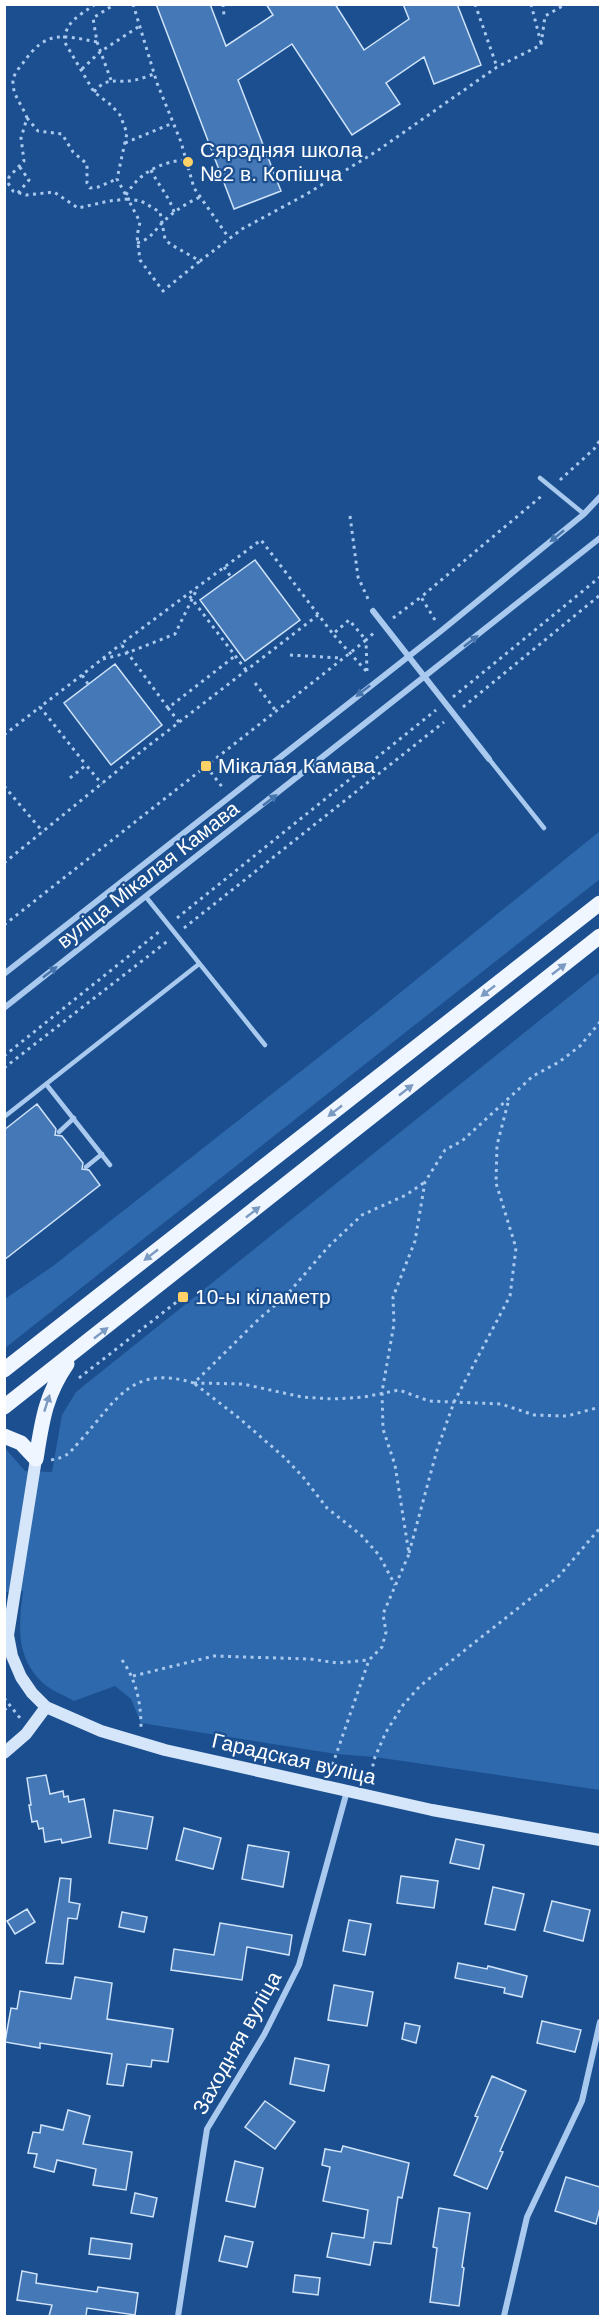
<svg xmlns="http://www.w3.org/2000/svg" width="605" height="2321" font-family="Helvetica,sans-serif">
  <rect width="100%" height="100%" fill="#1b4f8f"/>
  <!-- green -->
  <path fill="#2e69ad" d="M600 831V879L5 1348V1299L53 1266 375 1013Z
    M600 972V1790L375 1757 336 1754 141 1723 131 1699 115 1686 74 1701C64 1695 49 1690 41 1681 15 1655 19 1624 23 1591L5 1592 4 1447 25 1471 52 1472 62 1415 76 1392Z"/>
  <!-- building -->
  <path fill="#4478b7" stroke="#cfe3fa" stroke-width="1.5" d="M156 4H210L226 46 273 15 266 4H335L364 50 409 19 403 4H457L481 65 434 84 424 57 386 83 400 104 352 135 292 44 238 80 281 191 234 209Z
    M255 560 300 620 245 661 200 600Z
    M115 664 162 725 111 765 64 703Z
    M37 1104 56 1129 55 1135 62 1136 83 1163 82 1169 89 1170 100 1185 4 1260V1130Z
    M46 1775 50 1794 63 1791 64 1797 68 1796 69 1802 84 1799 91 1837 62 1843 61 1839 45 1842 43 1828 39 1829 37 1821 32 1822 29 1805H31L27 1778Z
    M114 1810 153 1817 147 1849 109 1843Z
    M184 1828 221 1838 213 1869 176 1860Z
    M456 1839 484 1845 479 1869 450 1863Z
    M248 1845 289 1852 283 1887 242 1879Z
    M401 1876 438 1881 434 1908 397 1903Z
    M60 1878 71 1879 69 1902 80 1904 77 1919 68 1918 63 1964 46 1963Z
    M493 1887 524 1894 515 1930 485 1924Z
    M552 1901 590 1910 583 1941 544 1931Z
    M27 1909 35 1922 15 1934 7 1921Z
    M122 1912 147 1917 144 1932 119 1927Z
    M349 1920 371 1924 365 1955 343 1951Z
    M220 1923 292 1935 289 1955 247 1947 242 1980 171 1970 174 1949 214 1955Z
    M458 1963 487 1969 488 1966 527 1976 522 1997 504 1993 505 1988 455 1978Z
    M75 1977 112 1983 107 2019 173 2029 168 2062 152 2060 151 2067 127 2064 123 2086 107 2084 112 2054 40 2043V2048L5 2042 11 2008 17 2009 20 1991 71 1999Z
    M334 1985 373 1992 367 2026 328 2020Z
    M542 2021 581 2030 575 2052 537 2043Z
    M405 2023 420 2026 416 2043 402 2039Z
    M295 2058 329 2065 324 2091 290 2084Z
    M492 2076 526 2091 500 2151 503 2152 487 2189 454 2175 478 2117 475 2116Z
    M265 2101 295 2122 275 2149 245 2127Z
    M68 2110 90 2116 83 2144 132 2152 126 2190 93 2185 96 2169 57 2160 54 2172 34 2167 37 2154 28 2153 33 2132 40 2133 41 2125 63 2130Z
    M343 2146 409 2163 402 2198 398 2197 391 2244 374 2242 370 2265 327 2257 332 2233 364 2238 368 2210 323 2201 330 2167 322 2165 325 2149 341 2152Z
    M235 2161 263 2168 255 2207 226 2201Z
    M566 2177 600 2187V2208L596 2224 555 2211Z
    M135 2193 157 2198 153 2217 131 2213Z
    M439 2208 470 2213 462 2267 464 2268 459 2306 430 2302 437 2248 433 2247Z
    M225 2236 253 2242 247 2267 219 2261Z
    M91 2238 132 2244 130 2259 89 2254Z
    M22 2271 37 2274 36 2283 97 2292 98 2287 138 2293 135 2315 87 2308 86 2316H49L52 2305 17 2300Z
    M295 2275 320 2278 318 2295 293 2292Z"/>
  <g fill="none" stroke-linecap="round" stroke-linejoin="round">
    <!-- path -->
    <path stroke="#a9c9ee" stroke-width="3" stroke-dasharray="3 4.5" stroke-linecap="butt" d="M95 4C80 16 66 20 64 41L94 92 111 105 120 115 127 133 117 179 128 199 141 201 160 212 165 239 170 244 200 261 242 229 305 195 377 151 497 67 541 45 545 16 566 4
      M133 4 157 83 181 142 194 188 229 238
      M223 4 224 16
      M357 4H360
      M475 4 497 67
      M531 4 541 43
      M97 42C61 35 46 30 23 63 19 68 12 76 13 83 13 96 23 106 27 118L21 138 24 161 9 177 8 183 13 191 26 195 54 192 78 208 109 201 128 199 140 222 137 236 140 260 163 291 200 261
      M82 69 100 52 138 27
      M111 80 97 42 93 18 115 4
      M94 92C108 75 117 84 135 80 141 79 148 76 154 74
      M27 118 38 131 62 134 73 152 87 164V183L90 188 98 187 117 179
      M125 143 173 123
      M151 170C158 185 169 196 174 212
      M18 193 29 180 19 166
      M126 195C139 173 161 161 187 160
      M137 243C150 240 155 230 163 222 174 211 187 203 200 197
      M560 480 594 449 600 440
      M350 516 358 577 369 601
      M224 567 231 577
      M393 618 421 597
      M435 620 421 597 544 494
      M290 655 341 658
      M103 659 127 653 175 634 197 589
      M246 670 188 594 261 540 333 634
      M367 671 366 640 376 631
      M82 675 40 707 86 765
      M255 683 276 711
      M88 684 82 675 121 644
      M453 697 600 577
      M463 707 600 595
      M168 708 121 644 188 594
      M179 722 168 708 235 656
      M4 735 40 707
      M206 766 223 788
      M70 778 86 765 102 784
      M4 786 43 832
      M4 863 143 750 318 615
      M177 918 436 710
      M4 925 350 653 366 640 349 620 333 634 367 672
      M184 928 444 722
      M4 1056 160 931
      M4 1068 169 940
      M79 1378 183 1297 177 1290
      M194 1383 243 1384 302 1397 333 1399 364 1397 399 1390 429 1401 501 1404 534 1415 567 1416 600 1407
      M195 1384 239 1418 285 1458 303 1477 327 1508 361 1535 379 1555 395 1585
      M51 1460C68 1457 69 1453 80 1441 117 1400 131 1364 194 1383L260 1318 285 1297 328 1247 362 1215 406 1195 425 1182
      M409 1553 437 1450 454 1402 510 1296 516 1248 496 1183 497 1145 509 1099
      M122 1660C136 1680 141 1702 141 1727
      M133 1676 214 1656 310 1659 338 1663 369 1660
      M4 1698 20 1718
      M4 1710 10 1706
      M330 1772 369 1660 382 1647 386 1632 383 1614 409 1554 395 1465 383 1429 382 1392 394 1324 393 1297 415 1241 425 1182 445 1150 462 1141 533 1076 559 1062 580 1046 600 1022
      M369 1781 375 1757 386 1732 403 1705 420 1686 465 1650 559 1576 600 1528"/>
    <!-- lane -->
    <path stroke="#a9c9ee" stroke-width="4.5" d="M540 478 584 514
      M489 759 544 828
      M146 897 265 1045
      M46 1084 110 1165
      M4 1117 199 964
      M59 1132 74 1118
      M86 1167 102 1154"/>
    <!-- street -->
    <path stroke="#a9c9ee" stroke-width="6" d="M373 611 489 759
      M4 974 441 631 584 514 600 497
      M4 1008 600 538
      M178 2316 207 2129 264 2035 299 1965 347 1791
      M504 2316 527 2217 582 2101 600 2022"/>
    <!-- secondary -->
    <path stroke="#d6e6fa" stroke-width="12" d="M36 1459 8 1635 12 1656 21 1677 32 1693 46 1707 101 1731 165 1750 432 1810 600 1840
      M4 1753 26 1734 46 1707"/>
    <!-- primary -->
    <path stroke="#f0f6ff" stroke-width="15" d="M4 1370 600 903
      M4 1407 600 936
      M4 1436 21 1443 36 1459
      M36 1459C42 1422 45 1396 67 1364"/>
  </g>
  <!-- one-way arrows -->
  <defs><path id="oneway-solid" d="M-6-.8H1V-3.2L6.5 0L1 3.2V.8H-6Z" transform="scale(1.5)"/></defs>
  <g fill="#4674ac">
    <use href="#oneway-solid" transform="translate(557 536) rotate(141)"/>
    <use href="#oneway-solid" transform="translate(471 641) rotate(-38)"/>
    <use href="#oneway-solid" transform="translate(363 691) rotate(142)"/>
    <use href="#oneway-solid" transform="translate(270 800) rotate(-38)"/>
    <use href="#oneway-solid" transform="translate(50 972) rotate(-38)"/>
  </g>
  <g fill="#7b9ac1">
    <use href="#oneway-solid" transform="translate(559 969) rotate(-38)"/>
    <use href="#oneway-solid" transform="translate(488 991) rotate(142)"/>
    <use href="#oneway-solid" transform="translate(406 1090) rotate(-38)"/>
    <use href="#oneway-solid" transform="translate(335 1111) rotate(142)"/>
    <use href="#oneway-solid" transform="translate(253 1212) rotate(-38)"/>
    <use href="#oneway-solid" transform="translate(151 1255) rotate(142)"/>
    <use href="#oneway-solid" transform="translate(101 1333) rotate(-38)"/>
    <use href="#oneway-solid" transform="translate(47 1403) rotate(-72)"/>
  </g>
  <!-- markers -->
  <g fill="#ffd166" stroke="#1b4f8f" stroke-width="2">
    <circle cx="188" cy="162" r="6"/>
    <rect x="200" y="760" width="12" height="12" rx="3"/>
    <rect x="177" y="1291" width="12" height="12" rx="3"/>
  </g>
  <g text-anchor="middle" stroke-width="4.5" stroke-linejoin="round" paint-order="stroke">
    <!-- poi labels -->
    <g font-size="21" fill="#fff" stroke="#1b4f8f" text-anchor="start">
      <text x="200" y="157">Сярэдняя школа<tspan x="200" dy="24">№2 в. Копішча</tspan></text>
      <text x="218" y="773">Мікалая Камава</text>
      <text x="195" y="1304">10-ы кіламетр</text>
    </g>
    <!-- street labels -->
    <g font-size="21" fill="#fff" stroke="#1b4f8f">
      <text transform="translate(148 875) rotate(-38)" y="7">вуліца Мікалая Камава</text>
      <text transform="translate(294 1759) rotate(13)" y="7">Гарадская вуліца</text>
      <text transform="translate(237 2043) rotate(-61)" y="7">Заходняя вуліца</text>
    </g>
  </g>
  <!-- border -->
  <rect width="605" height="2321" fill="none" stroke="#ffffff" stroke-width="12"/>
</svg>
